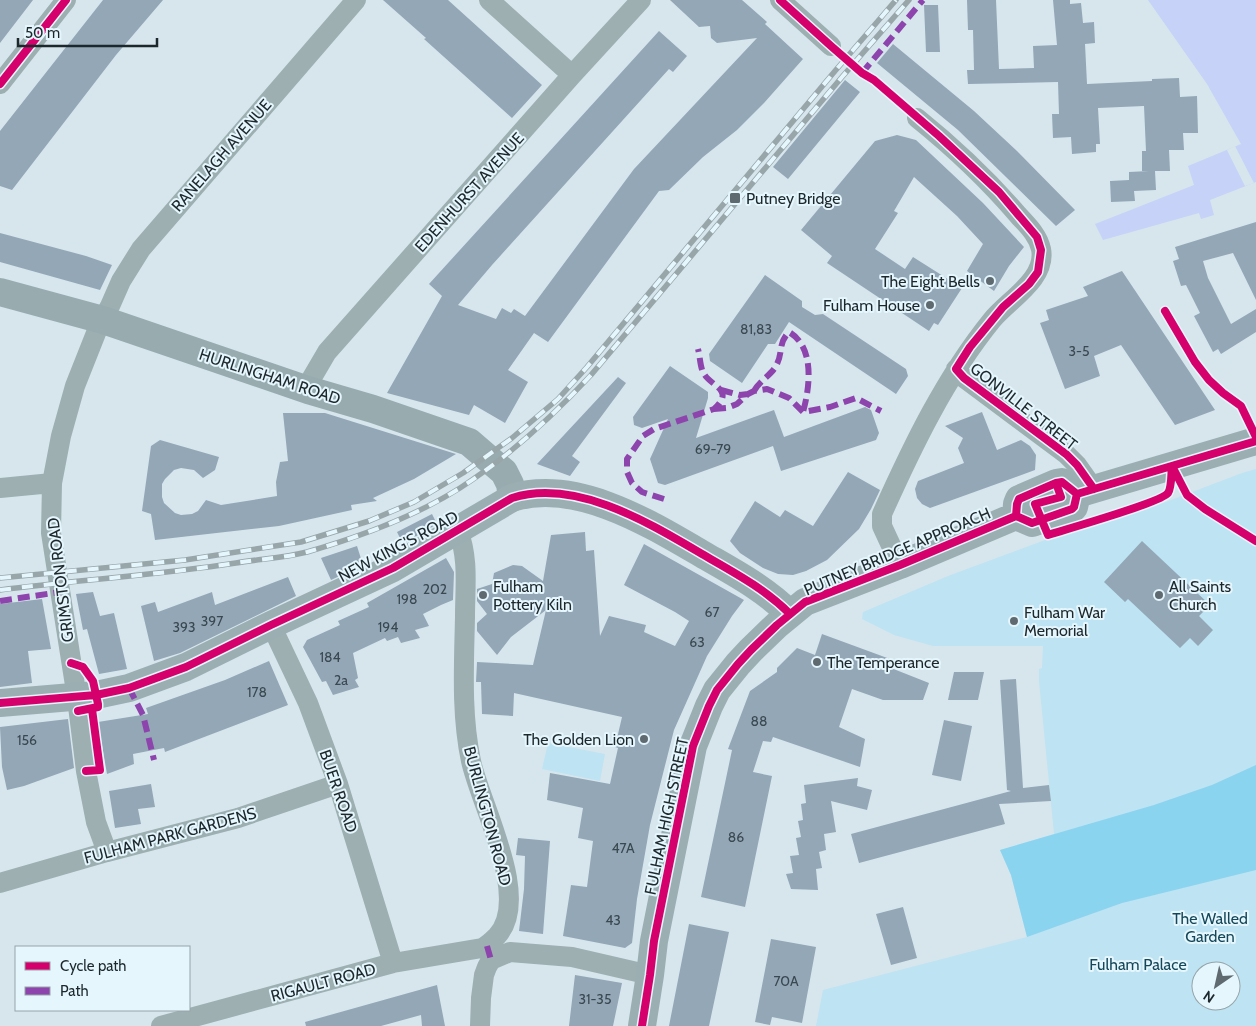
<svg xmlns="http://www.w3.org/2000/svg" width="1256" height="1026" font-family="Cabin,sans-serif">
  <rect width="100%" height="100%" fill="#d7e6ed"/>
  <!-- green -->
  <path fill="#bee3f2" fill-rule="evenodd" d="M1256 469V1026H816L823 990 1027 937 1011 875 1000 850 1054 834 1039 681V669L1042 668 1043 646H933L894 635 862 619 863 612 948 576 1056 536 1158 505 1242 473ZM1201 971H1231V1001H1201Z
    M548 743 605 754 600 781 542 769Z"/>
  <!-- forest -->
  <path fill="#8ad4ef" d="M1256 765V870L1122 903 1027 937 1011 875 1000 850 1154 805 1212 785Z"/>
  <!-- water -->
  <path fill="#c6d2f8" d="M1148 0H1256V182L1210 200 1214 215 1201 219 1199 213 1103 240 1095 224 1194 185 1188 166 1241 144 1207 84Z"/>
  <!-- pier -->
  <path fill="#d7e6ed" d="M1235 146 1254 183 1245 186 1227 150Z"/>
  <!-- building -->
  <path fill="#93a7b7" d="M0 0H33L0 43Z
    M103 0H163L116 55 12 190 0 186V131Z
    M383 0H448L542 85 512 118 424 39 426 38Z
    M670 0H742L767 22 765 24 803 59 764 103 737 130 703 157 669 190 659 191 548 342 534 333 508 370 528 382 505 423 474 405 469 415 387 393 442 296 429 284 659 31 687 56 673 72 669 69 492 265 458 305 496 319 502 308 511 313 514 309 525 316 634 169 757 38 717 43 711 38 710 26 699 27Z
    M967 0H996L999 69 1034 68 1033 46 1057 45 1053 0H1070V4L1081 3 1083 23 1094 22 1095 43 1085 44 1087 84 1152 81V79L1179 78 1180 97 1197 96 1198 133H1183L1184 150H1169L1170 171H1155L1156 190 1134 191 1135 201 1111 202 1110 181 1129 180V172L1149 171H1142V151H1146L1144 106 1098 108 1100 144H1096V152L1072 154 1071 137 1053 138 1052 114H1059L1058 82 968 84 967 70H974L973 30H968Z
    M924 5H938L940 52H926Z
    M893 44 974 111 1017 151 1075 210 1056 226 958 130 877 63Z
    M845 80 860 92 788 179 773 167Z
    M897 135 916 140 983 203 1024 247 1009 266 994 291 967 271 983 244 957 216 914 177 894 211 898 213 875 249 905 269 913 257 962 288 938 325 934 323 929 331 827 263 832 256 801 230 875 141Z
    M1256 222V300L1233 253 1203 261 1208 278 1231 324 1256 309V332L1221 354 1218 349 1213 352 1194 316 1200 313 1186 285 1181 286 1173 261 1179 259 1175 247Z
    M0 233 86 256 112 265 100 290 0 262Z
    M1122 271 1215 410 1175 425 1121 345 1094 356 1100 376 1065 389 1040 323 1049 320 1046 310 1088 296 1083 287Z
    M765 275 802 301V307L815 315 823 314 906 369 908 376 896 394 789 322 775 344H768L742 383 710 361 709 354Z
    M670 366 708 392V398L696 438 774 410 784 437 865 407 871 410 879 433 876 440 781 471 773 446 665 485 658 483 650 459 668 419 642 428 634 425 633 417Z
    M618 377 626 383 572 456 580 462 570 476 537 464Z
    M982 412 997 450 1021 440 1030 446 1036 455 1035 470 930 508 922 504 917 498 915 489 918 481 964 463 958 448 963 438 945 426Z
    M283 413H325L456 454 414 479 373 498 377 501 351 505 352 510 279 526 155 540 151 514 142 511 151 446 160 440 219 457 215 470 203 478 194 470 181 468 174 470 165 479 162 484V497L164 503 175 513 181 515 192 514 198 511 206 500 221 505 277 496 276 482 280 462 288 461Z
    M848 472 880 490 871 509 859 529 827 560 806 571 793 575 778 574 763 568 740 553 730 541 755 501 780 517 785 510 813 526Z
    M432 514 437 524 403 544 397 532Z
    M585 532 586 551 594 550 600 636 609 616 646 625 644 632 675 646 689 621 675 612 624 585 644 544 744 600 732 616 707 656 674 730 650 825 637 899 632 943 625 948 563 936 571 885 587 887 593 841 578 838 583 808 547 800 550 773 610 784 618 748 615 747 622 717 514 693 513 716 482 714 481 682H476L477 662 533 665 546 610 511 637 497 655 477 631V623L487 614 477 601V589L492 584 494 573 513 565 522 566 543 581 551 535Z
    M1142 541 1210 605 1199 616 1213 630 1198 646 1190 638 1180 648 1128 599 1125 602 1104 582Z
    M357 546 363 565 331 580 321 558Z
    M446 558 454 572 453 600 441 605 423 614 429 626 415 630 420 638 401 643 398 637 387 641 385 638 353 653 358 678 355 680 359 687 333 695 326 681 322 682 303 647 307 640 340 625 338 621 369 607 367 603Z
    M288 577 296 596 180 653 154 661 141 606 155 602 158 612 212 592 215 605Z
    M93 592 100 616 114 613 127 669 99 674 87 629 83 630 76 594Z
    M42 599 51 649 28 651 32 683 0 687V604Z
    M822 634 890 659 886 666 929 683 923 700H883L852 689 839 727 865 739 860 767 773 737 771 742 763 741 753 772 772 776 745 907 701 897 732 750 728 749 750 691 777 672V668L797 648 815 655Z
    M269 661 288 705 165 752 164 748 133 754 134 764 107 774 98 722 148 714 146 708 225 680Z
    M954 672H984L978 700H948Z
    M1016 679 1023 788 1049 785 1051 801 999 804 1005 824 859 863 851 834 1011 791 1007 790 1000 680Z
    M68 719 74 768 24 786 7 790 2 767 0 727Z
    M944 720 972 726 961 781 932 775Z
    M858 778 857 786 872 790 867 810 831 801 836 832 824 834 826 850 819 852 822 868 816 869 818 890 791 889 786 874 793 873 790 856 799 855 796 838 801 837 798 821 803 820 801 804 806 803 804 785Z
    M151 784 155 807 138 809 141 824 115 828 109 791Z
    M518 838 550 841 543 934 519 931 524 889 525 856 516 855Z
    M903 907 917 958 891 965 876 914Z
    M689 924 729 932 709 1026H669Z
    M771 939 816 947 802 1023 772 1017 770 1025 755 1022Z
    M575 975 622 983 613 1026H569Z
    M437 985 445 1026H422L421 1015 381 1026H306L305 1022Z"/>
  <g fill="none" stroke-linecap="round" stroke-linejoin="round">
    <!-- street -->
    <path stroke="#9dafb1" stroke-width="20" d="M489 0 572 75
      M780 0 831 46
      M0 84 66 0
      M956 369 964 378 1066 454 1077 465 1094 489
      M308 390 310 381 327 352 572 75 641 0
      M0 488 52 483
      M900 565 882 526V514C912 447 945 378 992 320 1008 300 1047 279 1041 249 1038 235 1027 225 1018 215 988 180 953 147 917 118
      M271 625 308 703 338 784 393 963
      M107 852 96 822 86 771 77 698 51 533 52 483 61 436 75 386 98 328 110 306 121 281 141 249 356 0
      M0 883 107 852 238 818 338 784
      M161 1026 393 963 482 948C488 945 492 941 497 936 532 898 480 804 471 761 461 714 464 665 465 617 465 586 469 559 458 530
      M480 1026 481 998 484 975 487 967 491 960 510 952 572 957 650 975"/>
    <!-- secondary -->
    <path stroke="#98acb0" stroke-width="28" d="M0 292 103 320 308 390 373 409 469 442 504 472 510 484 512 498"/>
    <!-- primary -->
    <path stroke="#9bafb3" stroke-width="28" d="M1077 494 1256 441
      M1016 516 1017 504 1019 499 1056 483 1062 482 1077 494
      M1016 516 1032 523 1072 509 1074 507 1077 494
      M0 703 96 695 129 688 186 667 271 625 393 568 512 498C576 478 649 523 702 554 733 572 764 588 790 614
      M642 1026 650 975 654 941 693 746 709 706 717 690 738 664 751 650 777 625 805 602 900 565 1016 516"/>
    <!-- rail casing -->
    <g stroke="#98a6aa" stroke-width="5.5">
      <path id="rail" d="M0 578 185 560 301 542 369 521 414 502 463 473 512 438 558 399 587 367 835 71 896 0
        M0 590C79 580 158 575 236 563 259 559 284 558 307 552 359 537 414 517 460 488 508 457 552 417 591 375L842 77 909 0"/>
    </g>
    <!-- rail -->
    <use href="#rail" stroke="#e5f6fd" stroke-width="4" stroke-dasharray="11" stroke-linecap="butt"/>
    <!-- quiet -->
    <path stroke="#8e44ad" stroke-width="6" stroke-dasharray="12 6" stroke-linecap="butt" d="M862 73 923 0
      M721 390 740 395 748 394
      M754 391C760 380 772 375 777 364 783 352 778 343 789 332 815 347 810 387 803 412
      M714 409 727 408 737 404 748 394 754 391 767 389 789 398 803 412 830 407 856 398 881 411
      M664 499 642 492 632 483 627 472V459L643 436 654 429 714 409C736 389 710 387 703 372 700 366 700 356 698 349
      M0 601 60 592
      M129 688 143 715 154 760
      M487 946 491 960"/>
    <!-- cycleway casing -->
    <g stroke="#e5f6fd" stroke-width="11">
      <path id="cycleway" d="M780 0 831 46 862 73 874 80 939 136 999 192 1037 237 1041 250 1038 272 1029 284 1003 307 970 347 956 369 964 378 1066 454 1077 465 1094 489
        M0 84 66 0
        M1165 311 1195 362 1209 380 1223 393 1241 406 1256 437
        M1172 466 1187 495 1205 509 1256 541
        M1056 483 1061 497 1035 504 1048 535C1064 530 1162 502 1168 493 1172 487 1171 474 1172 466
        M1077 494 1256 441
        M1016 516 1017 504 1019 499 1056 483 1062 482 1077 494
        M1016 516 1032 523 1072 509 1074 507 1077 494
        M71 663 83 667 93 681 98 704V707L78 711
        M0 703 96 695 129 688 186 667 271 625 393 568 512 498C576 478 649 523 702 554 733 572 764 588 790 614
        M86 771 100 770 92 709
        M642 1026 650 975 654 941 693 746 709 706 717 690 738 664 751 650 777 625 805 602 900 565 1016 516"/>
    </g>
    <!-- cycleway -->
    <use href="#cycleway" stroke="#d6006c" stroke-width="8"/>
  </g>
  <!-- markers -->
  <g fill="#5e6a70" stroke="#e5f6fd" stroke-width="2">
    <rect x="729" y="192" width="12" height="12" rx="2.5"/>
    <circle cx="990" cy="281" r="5"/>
    <circle cx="930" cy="305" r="5"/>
    <circle cx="483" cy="595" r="5"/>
    <circle cx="1159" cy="595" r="5"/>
    <circle cx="1014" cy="621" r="5"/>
    <circle cx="817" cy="662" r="5"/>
    <circle cx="644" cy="739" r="5"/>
  </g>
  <g text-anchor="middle" stroke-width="4" stroke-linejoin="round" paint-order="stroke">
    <!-- number labels -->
    <g font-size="14" fill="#3a484f">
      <text x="756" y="334">81,83</text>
      <text x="1079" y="356">3-5</text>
      <text x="713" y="454">69-79</text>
      <text x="435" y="594">202</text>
      <text x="407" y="604">198</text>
      <text x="712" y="617">67</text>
      <text x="212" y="626">397</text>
      <text x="184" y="632">393</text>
      <text x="388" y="632">194</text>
      <text x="697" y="647">63</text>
      <text x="330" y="662">184</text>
      <text x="341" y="685">2a</text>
      <text x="257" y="697">178</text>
      <text x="759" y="726">88</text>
      <text x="27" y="745">156</text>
      <text x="736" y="842">86</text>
      <text x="623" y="853">47A</text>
      <text x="613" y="925">43</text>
      <text x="786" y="986">70A</text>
      <text x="595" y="1004">31-35</text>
    </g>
    <!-- street labels -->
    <g font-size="16" fill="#1d282c" stroke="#e5f6fd">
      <text transform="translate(221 155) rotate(-49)" y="6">RANELAGH AVENUE</text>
      <text transform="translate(469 192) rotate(-48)" y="6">EDENHURST AVENUE</text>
      <text transform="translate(270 376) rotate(18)" y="6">HURLINGHAM ROAD</text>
      <text transform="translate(1024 406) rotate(38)" y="6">GONVILLE STREET</text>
      <text transform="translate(398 546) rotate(-28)" y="6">NEW KING'S ROAD</text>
      <text transform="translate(897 551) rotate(-23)" y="6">PUTNEY BRIDGE APPROACH</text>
      <text transform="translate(60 580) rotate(-97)" y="6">GRIMSTON ROAD</text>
      <text transform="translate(339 791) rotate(71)" y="6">BUER ROAD</text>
      <text transform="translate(488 816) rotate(75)" y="6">BURLINGTON ROAD</text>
      <text transform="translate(666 816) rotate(-78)" y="6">FULHAM HIGH STREET</text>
      <text transform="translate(170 835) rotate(-15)" y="6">FULHAM PARK GARDENS</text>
      <text transform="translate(323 982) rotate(-15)" y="6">RIGAULT ROAD</text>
    </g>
    <!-- poi labels -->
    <g font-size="16" fill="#1d282c" stroke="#e5f6fd" text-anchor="start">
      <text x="746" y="204">Putney Bridge</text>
      <text x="980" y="287" text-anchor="end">The Eight Bells</text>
      <text x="920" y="311" text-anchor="end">Fulham House</text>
      <text x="493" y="592">Fulham<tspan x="493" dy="18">Pottery Kiln</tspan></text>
      <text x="1169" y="592">All Saints<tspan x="1169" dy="18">Church</tspan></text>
      <text x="1024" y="618">Fulham War<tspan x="1024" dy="18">Memorial</tspan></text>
      <text x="827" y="668">The Temperance</text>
      <text x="634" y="745" text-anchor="end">The Golden Lion</text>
    </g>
    <!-- park labels -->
    <g font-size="16" fill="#144759" stroke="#e5f6fd">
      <text x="1210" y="924">The Walled<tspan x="1210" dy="18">Garden</tspan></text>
      <text x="1138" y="970">Fulham Palace</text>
    </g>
  </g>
  <!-- legend -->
  <rect x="15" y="946" width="175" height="65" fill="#e5f6fd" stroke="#95a4a9"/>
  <rect x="25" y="962" width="25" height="8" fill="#d6006c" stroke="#95a4a9"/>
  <text x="60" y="971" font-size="15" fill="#1d282c">Cycle path</text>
  <rect x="25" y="987" width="25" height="8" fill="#8e44ad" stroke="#95a4a9"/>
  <text x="60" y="996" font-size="15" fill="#1d282c">Path</text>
  <!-- north arrow -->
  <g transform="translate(1216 986) rotate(214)"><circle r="24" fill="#e5f6fd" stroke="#95a4a9"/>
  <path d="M0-4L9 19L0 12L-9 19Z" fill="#5e6a70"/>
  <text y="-8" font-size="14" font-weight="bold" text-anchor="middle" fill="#1d282c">N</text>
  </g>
  <!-- scale -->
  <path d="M18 38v8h139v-8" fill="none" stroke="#1d282c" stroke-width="2.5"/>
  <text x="25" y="38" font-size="15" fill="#1d282c" stroke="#e5f6fd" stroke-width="4" paint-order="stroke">50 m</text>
</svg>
